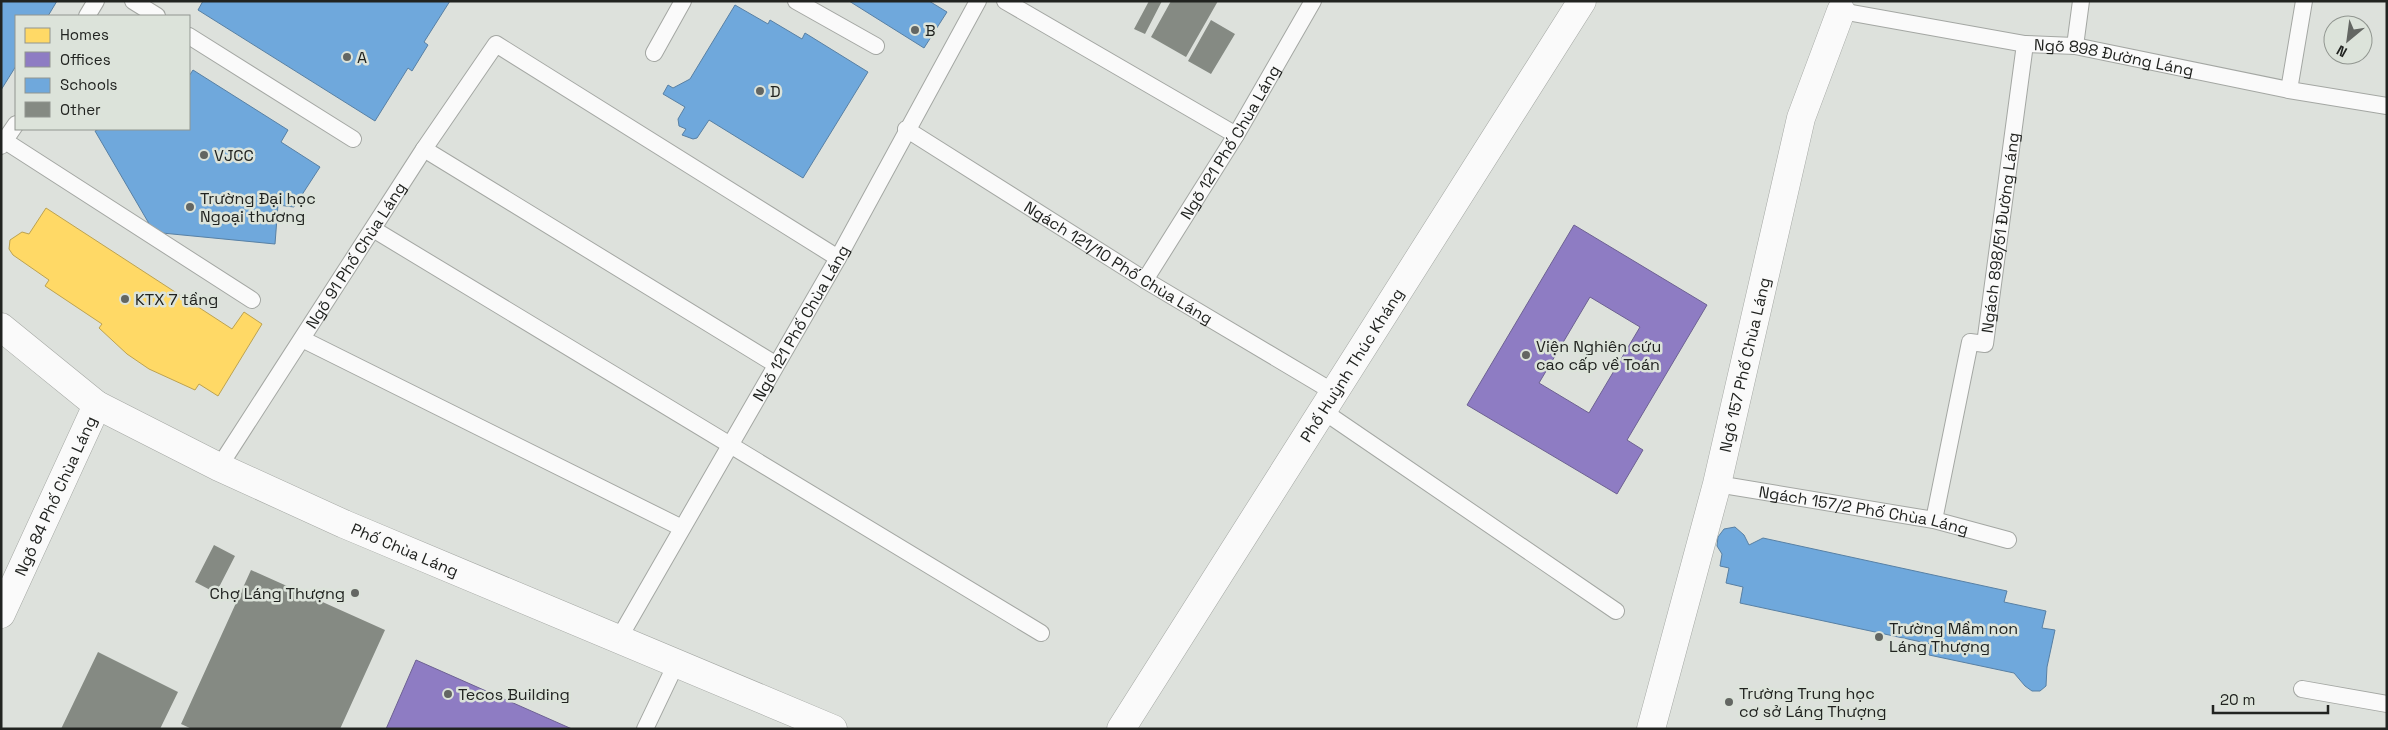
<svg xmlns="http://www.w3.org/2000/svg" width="2388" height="730" font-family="'Space Grotesk',sans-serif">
  <rect width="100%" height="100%" fill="#dde1dc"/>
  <!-- homes -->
  <path fill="#ffd966" stroke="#bca251" d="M46 208 232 329 244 312 262 324 218 396 199 384 195 390 149 369 127 354 99 328 102 324 45 286 49 280 13 255 9 249 10 240 22 232 29 234Z"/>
  <!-- offices -->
  <path fill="#8e7cc3" stroke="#6d6192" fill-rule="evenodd" d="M1574 225 1707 305 1627 440 1643 450 1617 494 1467 405ZM1590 297 1640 327 1589 413 1539 383Z
    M416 660 572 729H386Z"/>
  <!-- schools -->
  <path fill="#6fa8dc" stroke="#5880a4" d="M1 1H57L48 16H16V66L1 90Z
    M203 1H450L424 42 428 45 412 71 408 68 375 121 198 10Z
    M849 1H929L947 12 924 48Z
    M735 5 768 24 770 20 802 39 805 33 868 72 803 178 709 120 697 138 693 139 682 135 686 129 679 126 678 119 685 107 663 94 668 85 673 88 690 79Z
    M193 70 288 130 281 142 320 167 294 207 278 205 275 244 162 233 151 227 95 131 99 129H189V76Z
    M1735 527 1744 535 1749 545 1763 538 2007 591 2004 602 2046 611 2042 628 2055 630 2047 667 2046 686 2040 691H2032L2025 686 2014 673 1929 655 1931 644 1740 603 1743 587 1726 583 1729 568 1720 566 1722 554 1717 546 1718 537 1724 529Z"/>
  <!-- building -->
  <path fill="#858a83" d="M1149 1H1162L1145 34 1134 29Z
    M1171 1H1218L1186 57 1151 37Z
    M1211 20 1235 34 1211 74 1188 61Z
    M214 545 235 556 216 593 195 582Z
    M251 570 385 630 340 729H192L181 724Z
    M98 652 178 692 160 729H61Z"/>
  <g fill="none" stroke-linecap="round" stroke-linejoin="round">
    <!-- lane casing -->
    <g stroke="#a4a7a3" stroke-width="18">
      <g id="lane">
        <path d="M133 1 157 16"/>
        <path d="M796 1 876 46"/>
        <path d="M1005 1 1236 135"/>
        <path id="s1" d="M1842 3 1841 11 2025 44 2075 46 2289 90 2387 106"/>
        <path d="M87 16 96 1"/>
        <path d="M189 36 353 139"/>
        <path d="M2075 46 2081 1"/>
        <path d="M654 53 683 1"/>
        <path d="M2289 90 2304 1"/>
        <path id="s2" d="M906 129 1145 280 1335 393"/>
        <path d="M5 141 252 300"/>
        <path d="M1 146 16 124"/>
        <path d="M424 149 775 364"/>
        <path d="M373 229 1041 633"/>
        <path id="s3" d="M1145 280 1236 135 1313 1"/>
        <path d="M302 339 682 528"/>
        <path d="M1323 411 1616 611"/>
        <path id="s4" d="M219 467 424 149 496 44 838 258"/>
        <path id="s5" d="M1717 484 1934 520 2008 540"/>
        <path id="s6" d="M1934 520 1970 342 1985 344 2025 44"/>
        <path id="s7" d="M618 640 838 258 978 1"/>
        <path d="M2302 689 2387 704"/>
        <path d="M645 729 676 664"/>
      </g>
    </g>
    <!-- street casing -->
    <g stroke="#a4a7a3" stroke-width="29">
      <g id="street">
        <path id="s8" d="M1 614 97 405"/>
        <path id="s9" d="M1651 729 1717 484 1801 118 1841 11"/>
      </g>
    </g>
    <!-- secondary casing -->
    <g stroke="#a4a7a3" stroke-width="29">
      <g id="secondary">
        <path id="s10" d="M1 327 97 405 219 467 344 524 833 729"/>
      </g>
    </g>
    <!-- primary casing -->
    <g stroke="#a4a7a3" stroke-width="29">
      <g id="primary">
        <path id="s11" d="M1121 729 1582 1"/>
      </g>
    </g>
    <!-- lane -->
    <use href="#lane" stroke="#fafafa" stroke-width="16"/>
    <!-- street -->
    <use href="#street" stroke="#fafafa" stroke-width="28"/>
    <!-- secondary -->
    <use href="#secondary" stroke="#fafafa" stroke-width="28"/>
    <!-- primary -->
    <use href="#primary" stroke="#fafafa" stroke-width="28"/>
  </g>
  <!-- markers -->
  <g fill="#636662" stroke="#dce3da" stroke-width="2">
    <circle cx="915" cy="30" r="5"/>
    <circle cx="347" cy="57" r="5"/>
    <circle cx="760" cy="91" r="5"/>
    <circle cx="204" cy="155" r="5"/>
    <circle cx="190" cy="207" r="5"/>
    <circle cx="125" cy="299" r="5"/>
    <circle cx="1526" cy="355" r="5"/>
    <circle cx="355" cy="593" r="5"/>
    <circle cx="1879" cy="637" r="5"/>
    <circle cx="448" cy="694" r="5"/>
    <circle cx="1729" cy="702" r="5"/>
  </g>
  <g text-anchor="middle" stroke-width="5" stroke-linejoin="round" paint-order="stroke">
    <!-- poi labels -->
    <g font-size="16" fill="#212320" stroke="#dce3da" text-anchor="start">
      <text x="925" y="36">B</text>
      <text x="357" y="63">A</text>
      <text x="770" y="97">D</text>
      <text x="214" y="161">VJCC</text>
      <text x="200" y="204">Trường Đại học<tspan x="200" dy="18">Ngoại thương</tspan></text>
      <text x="135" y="305">KTX 7 tầng</text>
      <text x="1536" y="352">Viện Nghiên cứu<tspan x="1536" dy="18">cao cấp về Toán</tspan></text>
      <text x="345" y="599" text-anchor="end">Chợ Láng Thượng</text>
      <text x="1889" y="634">Trường Mầm non<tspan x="1889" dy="18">Láng Thượng</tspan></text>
      <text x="1739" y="699">Trường Trung học<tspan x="1739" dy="18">cơ sở Láng Thượng</tspan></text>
      <text x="458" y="700">Tecos Building</text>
    </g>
    <!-- street labels -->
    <g font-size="16" fill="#212320" stroke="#dce3da">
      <text dy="6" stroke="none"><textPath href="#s1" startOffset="285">Ngõ 898 Đường Láng</textPath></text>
      <text dy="6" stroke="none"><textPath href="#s3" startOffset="162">Ngõ 121 Phố Chùa Láng</textPath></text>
      <text dy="6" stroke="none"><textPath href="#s6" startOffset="309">Ngách 898/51 Đường Láng</textPath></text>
      <text dy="6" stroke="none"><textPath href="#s4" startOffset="252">Ngõ 91 Phố Chùa Láng</textPath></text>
      <text dy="6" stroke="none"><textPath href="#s2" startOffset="251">Ngách 121/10 Phố Chùa Láng</textPath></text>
      <text dy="6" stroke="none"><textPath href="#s7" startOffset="366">Ngõ 121 Phố Chùa Láng</textPath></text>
      <text dy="6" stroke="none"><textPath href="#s9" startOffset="376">Ngõ 157 Phố Chùa Láng</textPath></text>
      <text dy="6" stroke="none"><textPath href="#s11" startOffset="431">Phố Huỳnh Thúc Kháng</textPath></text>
      <text dy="6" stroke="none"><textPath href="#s8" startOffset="130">Ngõ 84 Phố Chùa Láng</textPath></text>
      <text dy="6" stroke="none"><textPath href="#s5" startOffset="149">Ngách 157/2 Phố Chùa Láng</textPath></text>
      <text dy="6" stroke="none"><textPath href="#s10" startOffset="464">Phố Chùa Láng</textPath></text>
    </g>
  </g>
  <!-- border -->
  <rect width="2388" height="730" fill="none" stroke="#212320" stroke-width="5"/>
  <!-- legend -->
  <rect x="15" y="15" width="175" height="115" fill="#dce3da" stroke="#919690"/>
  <rect x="25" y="28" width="25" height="15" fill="#ffd966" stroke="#919690"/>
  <text x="60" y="40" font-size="15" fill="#212320">Homes</text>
  <rect x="25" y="52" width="25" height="15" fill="#8e7cc3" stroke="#919690"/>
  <text x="60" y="65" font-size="15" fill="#212320">Offices</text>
  <rect x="25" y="78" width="25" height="15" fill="#6fa8dc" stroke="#919690"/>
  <text x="60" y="90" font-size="15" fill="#212320">Schools</text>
  <rect x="25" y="102" width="25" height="15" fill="#858a83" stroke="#919690"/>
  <text x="60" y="115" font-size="15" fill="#212320">Other</text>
  <!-- north arrow -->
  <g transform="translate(2348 40) rotate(209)"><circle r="24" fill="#dce3da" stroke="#919690"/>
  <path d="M0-4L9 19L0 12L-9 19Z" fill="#636662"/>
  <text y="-8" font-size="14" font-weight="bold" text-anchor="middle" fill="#212320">N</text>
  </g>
  <!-- scale -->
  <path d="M2213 705v8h115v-8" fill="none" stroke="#212320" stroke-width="2.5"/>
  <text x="2220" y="705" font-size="15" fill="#212320" stroke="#dce3da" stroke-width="4" paint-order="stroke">20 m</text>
</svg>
